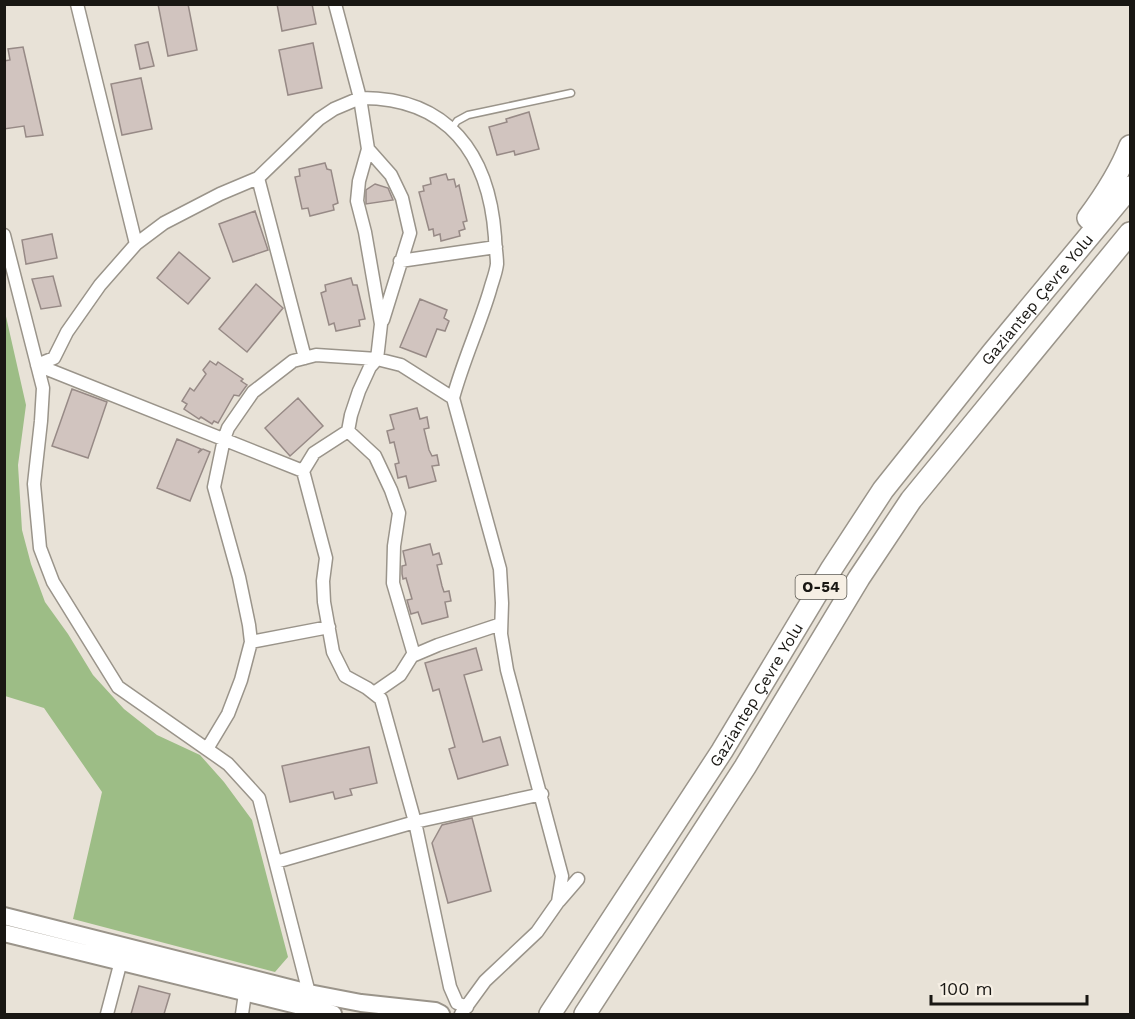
<svg xmlns="http://www.w3.org/2000/svg" width="1135" height="1019" font-family="'Work Sans',sans-serif">
  <rect width="100%" height="100%" fill="#e8e2d7"/>
  <!-- green -->
  <path fill="#9dbd86" d="M5 312 26 405 18 465 22 530 31 564 45 602 68 634 93 675 124 709 157 735 200 755 224 782 252 820 288 957 275 972 73 919 102 792 44 708 5 696Z"/>
  <!-- building -->
  <path fill="#d1c4bf" stroke="#978a86" stroke-width="1.5" d="M158 4H188L197 50 168 56Z
    M277 4H312L316 24 282 31Z
    M148 42 154 66 140 69 135 45Z
    M313 43 322 88 288 95 279 50Z
    M23 47 34 95 43 135 26 137 24 126 4 129V61L10 60 8 49Z
    M141 78 152 129 122 135 111 84Z
    M529 112 539 149 515 155 514 151 497 155 489 127 507 122 506 119Z
    M325 163 327 169 331 170 338 203 333 205 334 210 310 216 308 208 302 209 295 177 300 176 299 169Z
    M446 174 448 180 454 179 456 187 459 185 467 221 463 222 465 229 459 231 460 236 441 241 440 234 434 236 433 229 429 230 419 192 424 191 423 186 431 184 430 178Z
    M375 184 388 188 393 200 366 204V190Z
    M255 211 268 250 233 262 219 224Z
    M52 234 57 258 26 264 22 240Z
    M179 252 210 278 188 304 157 278Z
    M53 276 61 306 41 309 32 279Z
    M351 278 353 285H357L365 319 359 320 360 326 336 331 334 323 329 325 321 293 326 291 325 285Z
    M256 284 283 308 247 352 219 329Z
    M420 299 447 310 444 318 449 321 445 331 437 329 426 357 400 347Z
    M210 361 216 365 218 362 243 379 241 381 247 385 239 396 234 395 218 423 214 421 212 424 201 417 199 419 184 409 187 404 182 401 190 388 194 391 206 374 203 370Z
    M72 389 107 402 88 458 52 446Z
    M298 398 323 426 290 456 265 428Z
    M417 408 420 419 427 417 429 428 424 429 429 450 432 456 437 455 439 465 432 466 436 481 409 488 406 476 398 478 395 464 399 463 394 442 390 443 387 431 394 429 390 415Z
    M177 439 201 449 198 453 203 449 210 452 190 501 157 488Z
    M430 544 433 555 439 553 442 564 437 565 442 586 444 592 449 591 451 601 445 602 448 617 422 624 418 612 411 614 407 600 412 599 406 578 403 579 402 574V566L406 565 403 551Z
    M476 648 482 670 464 675 483 742 500 737 508 765 458 779 449 749 455 747 439 689 433 691 425 663Z
    M369 747 377 783 350 789 352 795 335 799 333 792 290 802 282 766Z
    M472 818 491 891 448 903 432 843 442 825Z
    M139 986 170 994 164 1014H131Z"/>
  <g fill="none" stroke-linecap="round" stroke-linejoin="round">
    <!-- lane casing -->
    <g stroke="#9a948a" stroke-width="9">
      <path id="lane" d="M452 128 457 121 468 115 571 93"/>
    </g>
    <!-- street casing -->
    <g stroke="#9a948a" stroke-width="15">
      <path id="street" d="M77 4 136 244
        M335 4 360 98C448 97 489 154 495 237 495 246 497 255 497 264 496 273 492 282 490 290 479 327 463 361 453 398L500 569 502 603 501 634 507 670 562 876 558 902 537 932 485 981 461 1014
        M368 149 391 175 402 198 410 233 383 320
        M258 178 305 358
        M4 235 43 388 41 421 34 484 40 548 53 582 118 687 228 764 259 798 309 993
        M400 261 496 247
        M37 365 54 358 67 332 100 285 136 244 164 223 220 194 258 178 319 119 334 109 360 98 368 149 359 181 357 201 365 232 381 324 377 359 370 367 359 391 351 415 348 431 375 456 391 490 399 513 394 546 393 583 414 655
        M37 365 303 471 326 558 323 581 324 602 333 652 345 676 367 688 381 699 415 822 450 987 457 1003 467 1007
        M303 471 314 453 348 431
        M251 642 329 627
        M374 693 400 675 412 656 438 645 501 624
        M207 749 228 714 241 680 251 642 249 625 239 577 214 487 224 439 228 428 253 392 293 361 316 355 377 359 401 365 453 398
        M276 862 415 822 542 794
        M559 901 578 879
        M107 1014 121 961
        M242 1014 245 993"/>
    </g>
    <!-- secondary casing -->
    <g stroke="#9a948a" stroke-width="20">
      <path id="secondary" d="M4 916 309 993 361 1003 435 1011 441 1014
        M4 933 333 1014"/>
    </g>
    <!-- highway casing -->
    <g stroke="#9a948a" stroke-width="24">
      <g id="highway">
        <path d="M1088 218C1105 195 1120 172 1130 146"/>
        <path id="s1" d="M550 1014 722 751 832 568 883 490 993 352 1130 187"/>
        <path d="M585 1014 745 767 859 578 911 500 1130 233"/>
      </g>
    </g>
    <!-- lane -->
    <use href="#lane" stroke="#fff" stroke-width="6"/>
    <!-- street -->
    <use href="#street" stroke="#fff" stroke-width="12"/>
    <!-- secondary -->
    <use href="#secondary" stroke="#fff" stroke-width="16"/>
    <!-- highway -->
    <use href="#highway" stroke="#fff" stroke-width="21"/>
  </g>
  <g text-anchor="middle" stroke-width="4.5" stroke-linejoin="round" paint-order="stroke">
    <!-- shield labels -->
    <rect fill="#f6efe4" stroke="#5b5852" stroke-width="1.5" x="795.5" y="575" width="51" height="24" rx="4.5"/>
    <g font-size="15" font-weight="bold" fill="#191713">
      <text x="821" y="592">O-54</text>
    </g>
    <!-- street labels -->
    <g font-size="16" fill="#191713" stroke="#f6efe4">
      <text dy="6" stroke="none"><textPath href="#s1" startOffset="866">Gaziantep Çevre Yolu</textPath></text>
      <text dy="6" stroke="none"><textPath href="#s1" startOffset="380">Gaziantep Çevre Yolu</textPath></text>
    </g>
  </g>
  <!-- border -->
  <rect width="1135" height="1019" fill="none" stroke="#191713" stroke-width="12"/>
  <!-- scale -->
  <path d="M931 995v9h156v-9" fill="none" stroke="#191713" stroke-width="3"/>
  <text x="940" y="995" font-size="18" fill="#191713" stroke="#f6efe4" stroke-width="4.5" paint-order="stroke">100 m</text>
</svg>
